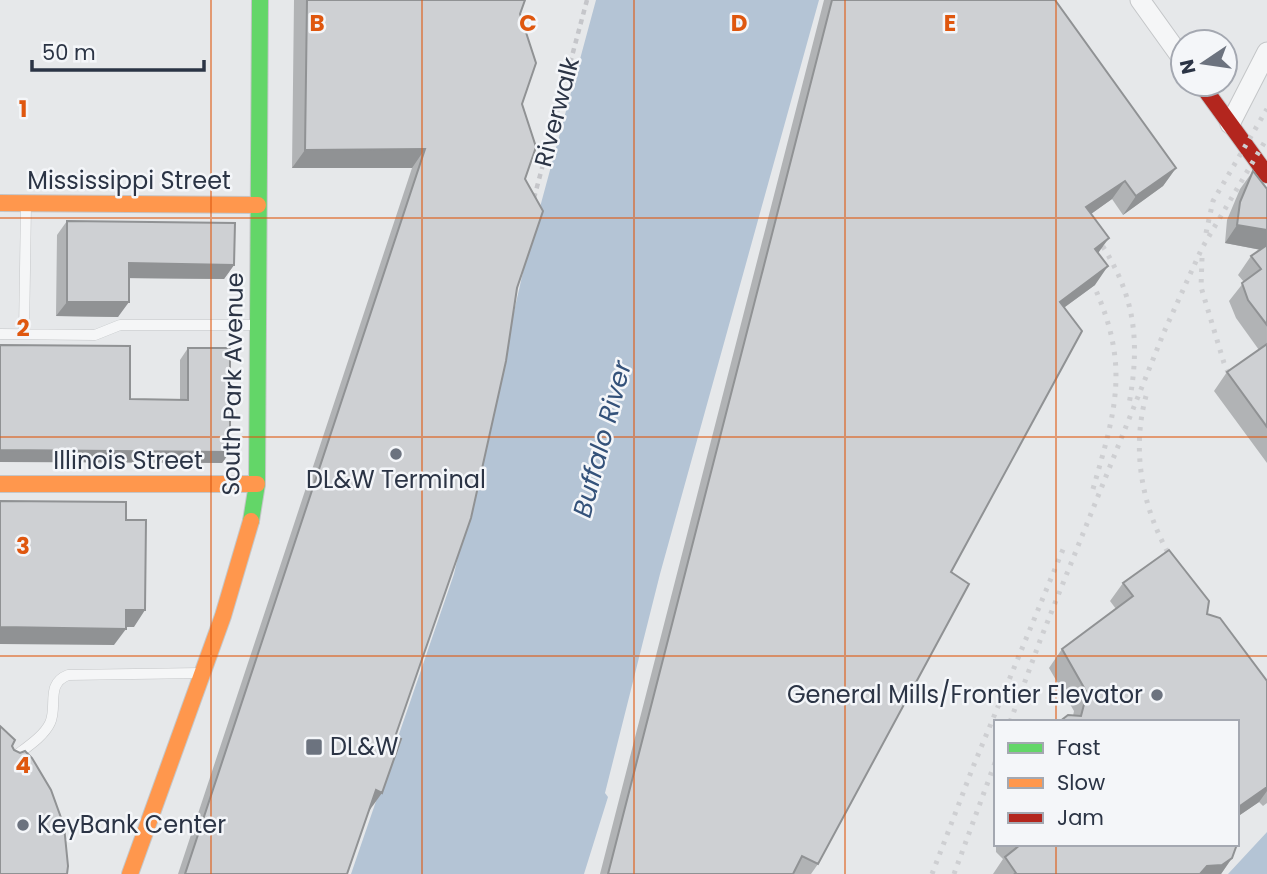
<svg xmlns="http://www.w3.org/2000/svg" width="1267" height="874" font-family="Poppins,sans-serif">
  <rect width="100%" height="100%" fill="#e6e8ea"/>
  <!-- water -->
  <path fill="#b4c4d5" d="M596 0H819L660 574 605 793 608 797 584 874H351L454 574 526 259Z
    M1267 832V874H1228Z"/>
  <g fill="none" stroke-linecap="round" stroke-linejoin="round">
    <!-- lane casing -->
    <g stroke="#c4c6c8" stroke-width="11">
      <path id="lane" d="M0 334 95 335 120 325H257
        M24 334 26 205
        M9 761C22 750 43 738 50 723 58 706 45 684 68 675L200 673"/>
    </g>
    <!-- street casing -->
    <g stroke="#c4c6c8" stroke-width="21">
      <path id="street" d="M1140 0 1183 60
        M1230 124 1267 52"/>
    </g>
    <!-- fast casing -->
    <g stroke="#c4c6c8" stroke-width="18">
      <path id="fast" d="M251 521 257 484 260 0"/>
    </g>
    <!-- slow casing -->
    <g stroke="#c4c6c8" stroke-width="18">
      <path id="slow" d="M0 203 258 205
        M0 484H257
        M130 874 223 616 251 521"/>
    </g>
    <!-- jam casing -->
    <g stroke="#c4c6c8" stroke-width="18">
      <path id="jam" d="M1201 84 1267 175"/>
    </g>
    <!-- path -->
    <path stroke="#c5c6ca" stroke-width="4.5" stroke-dasharray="5 5" stroke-linecap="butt" d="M534 198 587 0"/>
    <!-- lane -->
    <use href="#lane" stroke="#f5f6f7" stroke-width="10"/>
    <!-- street -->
    <use href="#street" stroke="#f5f6f7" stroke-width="19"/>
    <!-- fast -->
    <use href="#fast" stroke="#63d668" stroke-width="16"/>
    <!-- slow -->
    <use href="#slow" stroke="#ff974d" stroke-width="16"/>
    <!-- jam -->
    <use href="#jam" stroke="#b3261e" stroke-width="16"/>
    <!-- rail -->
    <path stroke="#cecfd2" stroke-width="5" stroke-dasharray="3.5 7" stroke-linecap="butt" d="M1091 229C1133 287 1142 334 1129 404
      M1206 233 1213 201 1267 109
      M1202 258 1201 287 1224 363 1235 388
      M1146 396C1130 455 1144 516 1176 566
      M1093 489C1116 409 1130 366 1094 286
      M1010 722 1041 638 1164 332 1202 248 1267 138
      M932 874 973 767 1064 547
      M954 874 996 760"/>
  </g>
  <!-- wall -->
  <path fill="#b1b3b5" d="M294 0H525L520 14 522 104 525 179 517 288 369 810 347 874H178L412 168H292Z
    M824 0H1055L1176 168 1163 186 1123 215 1112 199 1091 214 1098 253 1095 285 1065 307 951 572 818 864 811 874H600Z
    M1253 171 1267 189V463L1214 391 1227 372 1259 350 1236 318 1229 301 1244 282 1238 275 1251 256 1261 250 1225 243 1227 220 1240 189Z
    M67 221 234 265 224 279 129 278 118 317 56 316 57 235Z
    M188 348 230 452 222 463 130 399 180 400V360Z
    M1123 583 1207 614 1267 681V803L1263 806 1259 802 1237 817V722L1073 716 1074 711 1049 668 1062 649 1116 609 1110 601Z
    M996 842V844H1235L1232 858 1221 874H993L1003 859 996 852Z"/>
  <!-- shaded-wall -->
  <path fill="#909294" d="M425 149 412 168H292L305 150Z
    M1176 168 1163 186 1123 215 1136 196Z
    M1125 181 1112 199 1074 226 1086 207Z
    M1237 225 1267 230V251L1225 243Z
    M1109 238 1096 256 1095 249Z
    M129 263 234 265 224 279 119 278Z
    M1108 266 1095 285 1047 320 1060 302Z
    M67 302H129L118 317 56 316Z
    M0 450 230 452 222 463 0 462Z
    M126 610H145L134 627H114Z
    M0 627 126 629 114 645 0 644Z
    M1267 787V791L1259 802 1237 817V808Z
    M376 790 382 793 369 811Z
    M1232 858 1221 874H1200L1207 866Z"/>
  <!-- building -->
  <path fill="#ced0d3" stroke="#909294" stroke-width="2" d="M307 0H525L520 14 536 63 522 104 536 147 525 179 543 211 517 288 506 361 471 518 395 737 401 739 382 793 376 790 347 874H185L425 149 305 150Z
    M832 0H1055L1176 168 1136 196 1125 181 1086 207 1109 238 1095 249 1108 266 1060 302 1082 331 951 572 969 584 818 864 802 856 793 874H608Z
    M1253 171 1267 189V230L1237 225 1240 202Z
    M67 221 235 223 234 265 129 263V302H67Z
    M1267 245V325L1248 300 1242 283 1261 269 1251 256Z
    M1267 344V427L1227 372Z
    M0 345 130 346V399L188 400V348H230V452L0 450Z
    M0 501 126 502V520H146L145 610H126V629L0 627Z
    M1169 550 1209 601 1207 614 1220 618 1267 681V787L1237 808V722H1059L1068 715 1081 716 1087 693 1062 649 1133 596 1123 583Z
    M0 726 15 740 12 746 14 750 20 753 25 751 32 758 51 790 64 826 68 866 67 874H0Z
    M1019 844H1235L1236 847 1232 858 1222 865 1207 866 1200 874H1014L1016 873 1005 857 1020 845Z"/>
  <!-- grid -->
  <path fill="none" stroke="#df570f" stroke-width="2" stroke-opacity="0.55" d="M211 0V874M422 0V874M634 0V874M845 0V874M1056 0V722M0 218H1267M0 437H1267M0 656H1267M1056 844V874"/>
  <!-- markers -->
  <g fill="#6c737f" stroke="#f4f6f9" stroke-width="2.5">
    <circle cx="396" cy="454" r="7"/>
    <circle cx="1157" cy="695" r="7"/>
    <rect x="305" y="738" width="18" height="18" rx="3.5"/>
    <circle cx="23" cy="825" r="7"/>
  </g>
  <g text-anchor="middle" stroke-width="5" stroke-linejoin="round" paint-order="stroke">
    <!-- street labels -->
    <g font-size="24" fill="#2b3445" stroke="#f4f6f9">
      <text transform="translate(557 112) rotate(-75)" y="8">Riverwalk</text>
      <text x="129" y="189">Mississippi Street</text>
      <text transform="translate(233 384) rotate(-89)" y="8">South Park Avenue</text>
      <text x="128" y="469">Illinois Street</text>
    </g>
    <!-- poi labels -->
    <g font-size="24" fill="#2b3445" stroke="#f4f6f9" text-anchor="start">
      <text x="396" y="488" text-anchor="middle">DL&amp;W Terminal</text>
      <text x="1143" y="703" text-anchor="end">General Mills/Frontier Elevator</text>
      <text x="330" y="755">DL&amp;W</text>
      <text x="37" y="833">KeyBank Center</text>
    </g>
    <!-- water labels -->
    <g font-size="26" font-style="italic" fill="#34527a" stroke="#f4f6f9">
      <text transform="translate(602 439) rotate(-75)" y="9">Buffalo River</text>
    </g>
  </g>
  <g font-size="23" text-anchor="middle" font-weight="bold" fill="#df570f" stroke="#f4f6f9" stroke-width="5" stroke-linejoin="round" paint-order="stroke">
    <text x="317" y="31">B</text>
    <text x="528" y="31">C</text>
    <text x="739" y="31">D</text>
    <text x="950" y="31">E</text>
    <text x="23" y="117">1</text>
    <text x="23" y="336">2</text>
    <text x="23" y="554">3</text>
    <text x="23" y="773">4</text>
  </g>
  <!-- legend -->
  <rect x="994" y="720" width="245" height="126" fill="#f4f6f9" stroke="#a4a8b1" stroke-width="2"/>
  <rect x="1008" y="743" width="35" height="10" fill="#63d668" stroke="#a4a8b1" stroke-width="2"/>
  <text x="1057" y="755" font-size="21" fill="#2b3445">Fast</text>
  <rect x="1008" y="778" width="35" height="10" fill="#ff974d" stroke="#a4a8b1" stroke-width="2"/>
  <text x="1057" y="790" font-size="21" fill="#2b3445">Slow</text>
  <rect x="1008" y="813" width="35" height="10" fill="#b3261e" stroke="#a4a8b1" stroke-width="2"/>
  <text x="1057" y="825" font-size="21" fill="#2b3445">Jam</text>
  <!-- north arrow -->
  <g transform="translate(1204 63) rotate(257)"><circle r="33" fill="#f4f6f9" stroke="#a4a8b1" stroke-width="2"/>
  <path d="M0-5L12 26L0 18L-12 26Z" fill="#6c737f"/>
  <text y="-10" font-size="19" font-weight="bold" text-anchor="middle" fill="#2b3445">N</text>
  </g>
  <!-- scale -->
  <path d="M32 60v10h172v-10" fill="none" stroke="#2b3445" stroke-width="3.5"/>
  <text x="42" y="60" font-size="21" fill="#2b3445" stroke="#f4f6f9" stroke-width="5" paint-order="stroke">50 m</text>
</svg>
